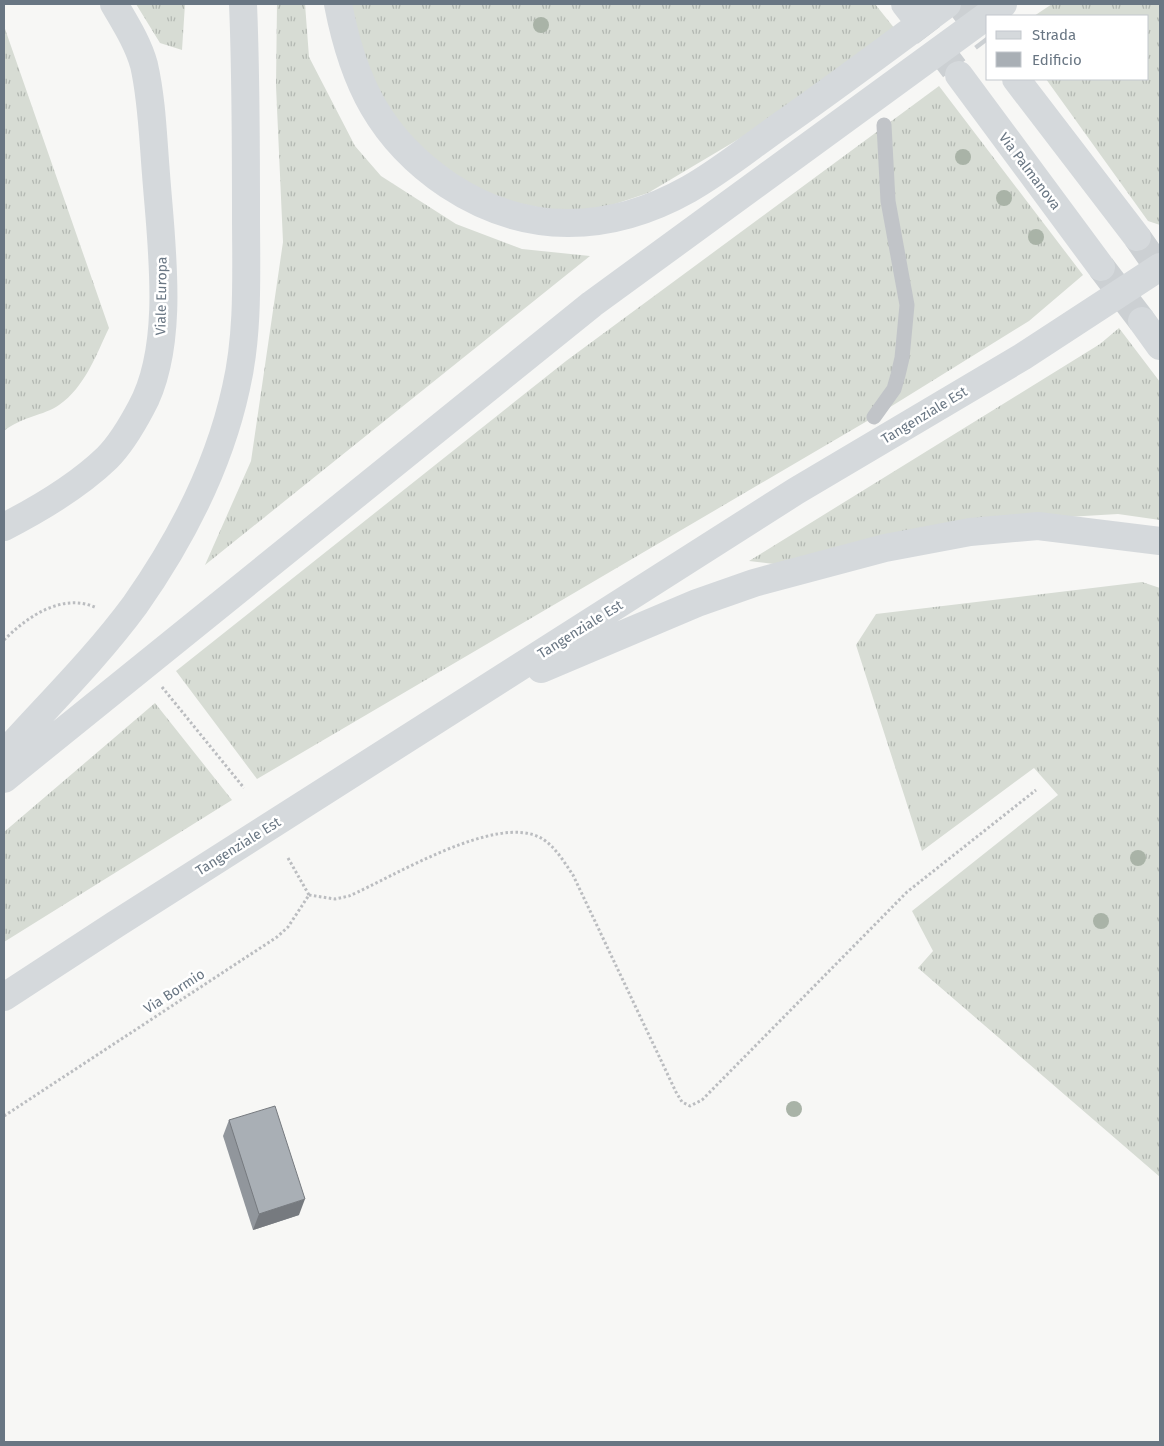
<svg xmlns="http://www.w3.org/2000/svg" width="1164" height="1446" font-family="'Fira Sans',sans-serif">
  <defs>
    <pattern id="grass-tufts" width="24" height="20" patternUnits="userSpaceOnUse" patternTransform="scale(1.25)"><rect width="24" height="20" fill="#d7dcd4"/><path d="M3 7l-1-3M5 7V3M7 7l1-3M15 17l-1-3M17 17v-4M19 17l1-3" fill="none" stroke="#b2b7b1"/></pattern>
  </defs>
  <rect width="100%" height="100%" fill="#f7f7f5"/>
  <!-- grass -->
  <path fill="url(#grass-tufts)" d="M136 4H185L182 50 160 43Z
    M277 4H305L309 57 355 146 381 176 456 224 522 249 590 256 205 565 251 461 283 242 276 86Z
    M348 4H875L895 29 796 105 648 193 609 206 585 210H551L503 200 464 182 412 142 376 91Z
    M1052 4H1160V225L1148 221 1046 79H1148V16H1034Z
    M4 26 109 328C96 355 85 387 59 405 43 416 23 416 4 431Z
    M939 86 1083 275 1029 321 874 417 257 779 176 671 566 361Z
    M1119 328 1160 382V520L1118 514 948 524 774 564 749 561 1100 344Z
    M1142 582 1160 588V1177L918 968 933 951 912 911 1058 795 1034 768 922 851 856 645 876 614Z
    M155 703 232 800 4 942V832Z"/>
  <g fill="none" stroke-linecap="round" stroke-linejoin="round">
    <!-- highway-tunnel -->
    <path stroke="#ccd0d3" stroke-width="28" stroke-dasharray="28 14" stroke-linecap="butt" d="M960 4 988 41
      M912 13 959 75
      M1137 237 1160 270
      M1101 267 1142 321"/>
    <!-- path -->
    <path stroke="#bbbdc0" stroke-width="3" stroke-dasharray="2.5 2.5" stroke-linecap="butt" d="M4 640C28 616 63 592 97 608
      M162 687 244 788
      M288 858 309 895
      M309 895 335 899 349 896C393 877 496 813 541 838 555 846 564 862 573 875L676 1092 682 1102 690 1106 702 1100 907 892 1036 790
      M4 1116 277 937 288 927 309 895"/>
    <!-- lane -->
    <path stroke="#c1c4c8" stroke-width="15" d="M874 417 894 389 898 375 902 358 907 305 888 201 884 125"/>
    <!-- secondary -->
    <path stroke="#d5d9dc" stroke-width="28" d="M4 527C39 509 78 486 107 458 121 444 132 425 141 408 176 345 161 243 156 174 153 138 152 100 144 65 138 43 125 23 114 4"/>
    <!-- highway -->
    <path stroke="#d5d9dc" stroke-width="28" d="M338 4C353 82 380 139 448 185 525 236 609 234 689 189 721 171 750 147 780 126 837 86 892 45 947 4
      M905 4 912 13
      M959 75 1101 267
      M1016 79 1137 237
      M1142 321 1160 346
      M541 669 697 603 754 583 885 548 970 532 1038 526 1160 541
      M4 754C48 705 96 658 135 605 180 541 219 466 236 388 249 332 246 272 246 215 246 144 246 74 243 4
      M4 779 592 304 1003 4
      M4 997 116 924 796 491 1022 357 1160 267"/>
  </g>
  <!-- trees -->
  <g fill="#a9b3a7">
    <circle cx="541" cy="25" r="8"/>
    <circle cx="963" cy="157" r="8"/>
    <circle cx="1004" cy="198" r="8"/>
    <circle cx="1036" cy="237" r="8"/>
    <circle cx="1138" cy="858" r="8"/>
    <circle cx="1101" cy="921" r="8"/>
    <circle cx="794" cy="1109" r="8"/>
  </g>
  <!-- wall -->
  <path fill="#91969c" d="M229 1120 299 1215 253 1230 223 1136Z"/>
  <!-- shaded-wall -->
  <path fill="#767a7f" d="M305 1199 299 1215 253 1230 259 1214Z"/>
  <!-- building -->
  <path fill="#a9afb5" stroke="#767a7f" d="M275 1106 305 1199 259 1214 229 1120Z"/>
  <g text-anchor="middle" stroke-width="5" stroke-linejoin="round" paint-order="stroke">
    <!-- street labels -->
    <g font-size="14" fill="#697683" stroke="#fff">
      <text transform="translate(1030 171) rotate(53)" y="5">Via Palmanova</text>
      <text transform="translate(161 296) rotate(-89)" y="5">Viale Europa</text>
      <text transform="translate(924 415) rotate(-31)" y="5">Tangenziale Est</text>
      <text transform="translate(580 629) rotate(-32)" y="5">Tangenziale Est</text>
      <text transform="translate(238 846) rotate(-32)" y="5">Tangenziale Est</text>
      <text transform="translate(174 991) rotate(-33)" y="5">Via Bormio</text>
    </g>
  </g>
  <!-- border -->
  <rect width="1164" height="1446" fill="none" stroke="#697683" stroke-width="10"/>
  <!-- legend -->
  <rect x="986" y="15" width="162" height="65" fill="#ffffff" stroke="#c3c8cd"/>
  <rect x="996" y="31" width="25" height="8" fill="#d5d9dc" stroke="#c3c8cd"/>
  <text x="1032" y="40" font-size="15" fill="#697683">Strada</text>
  <rect x="996" y="52" width="25" height="15" fill="#a9afb5" stroke="#c3c8cd"/>
  <text x="1032" y="65" font-size="15" fill="#697683">Edificio</text>
</svg>
